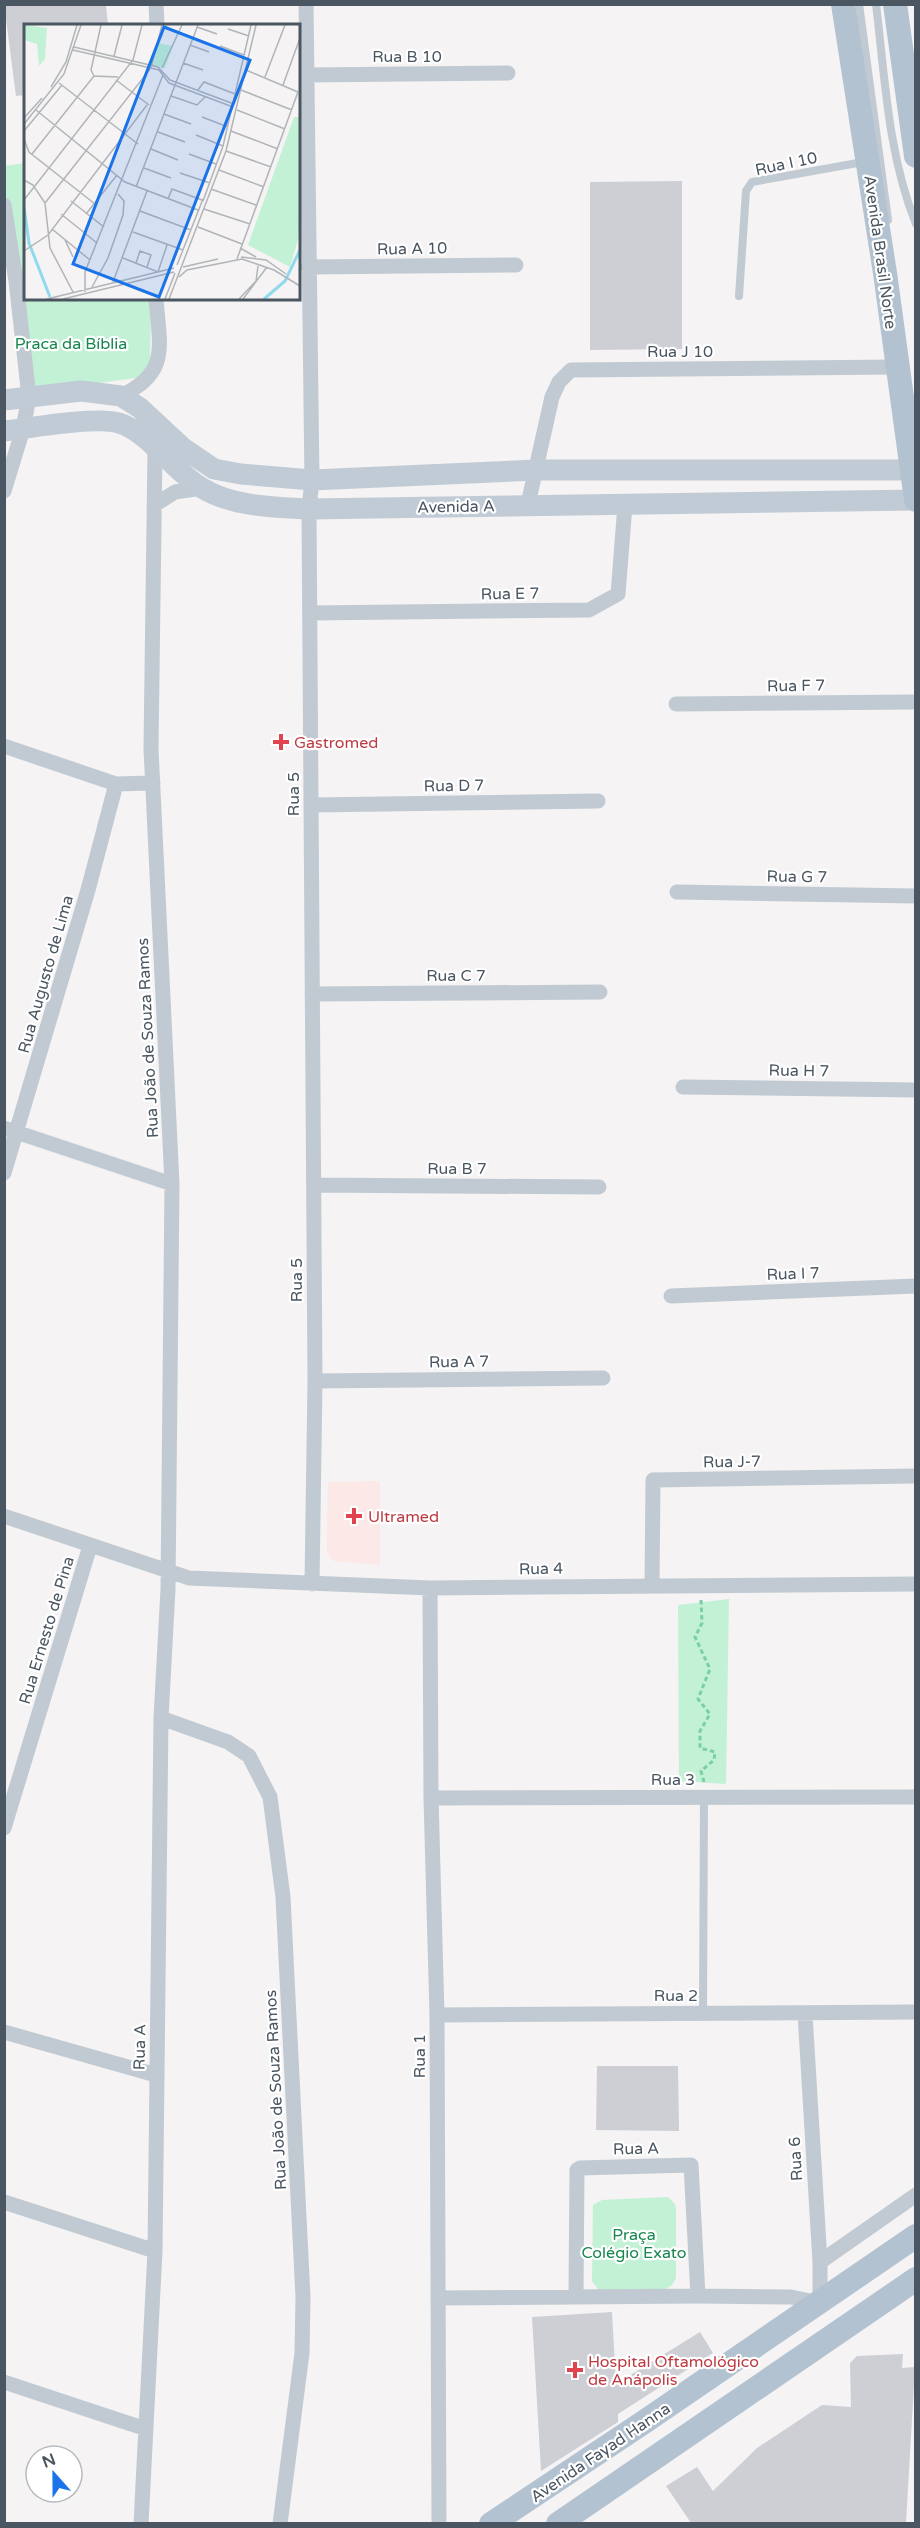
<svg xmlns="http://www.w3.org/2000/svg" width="920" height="2528" font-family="'Varela Round',sans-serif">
  <rect width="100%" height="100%" fill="#f5f3f3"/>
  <!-- medical -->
  <path fill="#fce8e6" d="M380 1481V1565L334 1561 328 1555 327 1549 328 1482Z"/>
  <!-- green -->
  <path fill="#c3f1d5" d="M25 163 26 298 151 299 150 376 34 392 5 189 4 166Z
    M729 1599 726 1784 679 1781 678 1605Z
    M668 2197 675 2204 676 2208V2278L673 2284 663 2291 600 2292 592 2281 593 2205 602 2200Z"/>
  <!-- building -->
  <path fill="#cdcfd5" d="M4 4H106L108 26H26V95L16 96Z
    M682 181V349L590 350V182Z
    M597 2066H678L679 2131 596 2130Z
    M612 2312 616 2384 700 2332 713 2353 618 2414V2422L541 2471 532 2317Z
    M903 2354 902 2368 915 2367 906 2523H691L666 2486 697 2467 713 2491 757 2448 822 2405 851 2407 850 2363 857 2356Z"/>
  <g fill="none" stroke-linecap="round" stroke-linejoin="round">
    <!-- path -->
    <path stroke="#7ad0a6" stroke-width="3" stroke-dasharray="4.5 3" stroke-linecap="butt" d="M701 1600 702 1623 695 1637 710 1669 698 1699 710 1714 700 1731V1748L715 1752 714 1760 701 1771 704 1782"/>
    <!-- lane -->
    <path stroke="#c1cad2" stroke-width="8" d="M859 4 888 220
      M876 4C885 78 888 155 916 224
      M739 296 746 191 752 182 863 162
      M703 2013 704 1797"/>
    <!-- street -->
    <path stroke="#c1cad2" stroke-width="15" d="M156 4 157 26
      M306 4 312 480 309 509 315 1381 312 1584
      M306 75 508 73
      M4 205 16 281 29 397 23 429 4 491
      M308 267 516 265
      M121 396C171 372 159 345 156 298
      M156 504 175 492 202 488
      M528 504 552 397 559 382 571 370 898 367
      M310 613 589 610 618 594 625 505
      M676 704 916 702
      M4 746 116 784 153 783
      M311 805 598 801
      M677 892 916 896
      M312 994 600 992
      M683 1087 916 1090
      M4 1128 172 1184
      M4 1173 88 890 116 784
      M314 1185 599 1187
      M671 1296 916 1286
      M315 1381 603 1378
      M4 1516 189 1578 430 1588 916 1584
      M652 1585 653 1480 916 1476
      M430 1588 431 1798 437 2015 439 2524
      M161 1718 228 1742 249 1756 270 1797 283 1897 303 2297 302 2353 280 2524
      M431 1798 916 1797
      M4 1828 90 1546
      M437 2015 916 2012
      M4 2032 156 2075
      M4 2202 155 2251
      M820 2262 916 2195
      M576 2295 577 2170 580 2168 691 2165 698 2296
      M438 2298 698 2296 791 2297 820 2303V2262L805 2014
      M4 2382 146 2429
      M141 2524 155 2251 161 1718 168 1589 172 1184 151 749 155 449"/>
    <!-- secondary -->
    <path stroke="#c1cbd6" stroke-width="21" d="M4 400 81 391 121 396 140 408 183 448 214 469 241 474 312 480 536 470H916
      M4 431C30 428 97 416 119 423 149 432 174 472 202 488 233 507 274 507 309 509L916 500"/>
    <!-- primary -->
    <path stroke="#b3c2d1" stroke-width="24" d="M843 4 885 273 916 500
      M895 4 916 156
      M491 2524 644 2422 916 2236
      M558 2524 916 2279"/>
  </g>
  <!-- markers -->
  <g fill="#e0444e" stroke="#fff" stroke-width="2">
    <path d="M278 733h6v6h6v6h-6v6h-6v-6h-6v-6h6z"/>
    <path d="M351 1507h6v6h6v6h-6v6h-6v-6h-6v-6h6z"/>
    <path d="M572 2361h6v6h6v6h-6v6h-6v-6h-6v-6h6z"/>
  </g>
  <g text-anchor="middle" stroke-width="4.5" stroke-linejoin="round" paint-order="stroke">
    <!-- street labels -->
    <g font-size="16" fill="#4a5661" stroke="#fff">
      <text x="407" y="62">Rua B 10</text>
      <text transform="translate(786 163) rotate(-12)" y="6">Rua I 10</text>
      <text transform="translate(412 248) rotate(-1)" y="6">Rua A 10</text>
      <text transform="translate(881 252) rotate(82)" y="6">Avenida Brasil Norte</text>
      <text x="680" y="357">Rua J 10</text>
      <text transform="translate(456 506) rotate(-1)" y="6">Avenida A</text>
      <text transform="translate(510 593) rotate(-1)" y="6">Rua E 7</text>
      <text transform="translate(796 685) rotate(-1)" y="6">Rua F 7</text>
      <text transform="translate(454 785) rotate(-1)" y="6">Rua D 7</text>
      <text transform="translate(293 794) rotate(-90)" y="6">Rua 5</text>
      <text transform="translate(797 876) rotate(1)" y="6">Rua G 7</text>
      <text transform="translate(45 974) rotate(-74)" y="6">Rua Augusto de Lima</text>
      <text x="456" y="981">Rua C 7</text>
      <text transform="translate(147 1038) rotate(-93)" y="6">Rua João de Souza Ramos</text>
      <text transform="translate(799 1070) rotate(1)" y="6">Rua H 7</text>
      <text x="457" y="1174">Rua B 7</text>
      <text transform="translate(793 1273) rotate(-2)" y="6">Rua I 7</text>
      <text transform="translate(296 1280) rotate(-90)" y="6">Rua 5</text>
      <text transform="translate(459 1361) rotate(-1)" y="6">Rua A 7</text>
      <text transform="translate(732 1461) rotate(-1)" y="6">Rua J-7</text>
      <text transform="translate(541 1568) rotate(-1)" y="6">Rua 4</text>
      <text transform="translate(46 1630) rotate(-73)" y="6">Rua Ernesto de Pina</text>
      <text x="673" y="1785">Rua 3</text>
      <text x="676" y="2001">Rua 2</text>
      <text transform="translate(139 2047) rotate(-89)" y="6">Rua A</text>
      <text transform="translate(419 2056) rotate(-90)" y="6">Rua 1</text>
      <text transform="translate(275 2090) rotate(-93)" y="6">Rua João de Souza Ramos</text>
      <text transform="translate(636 2148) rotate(-1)" y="6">Rua A</text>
      <text transform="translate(795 2159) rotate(-93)" y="6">Rua 6</text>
      <text transform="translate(600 2452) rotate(-34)" y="6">Avenida Fayad Hanna</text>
    </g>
    <!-- park labels -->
    <g font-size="16" fill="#17864f" stroke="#fff">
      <text x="71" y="349">Praca da Bíblia</text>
      <text x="634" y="2240">Praça<tspan x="634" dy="18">Colégio Exato</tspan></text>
    </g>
    <!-- health labels -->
    <g font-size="16" fill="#be3a42" stroke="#fff" text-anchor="start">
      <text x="294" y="748">Gastromed</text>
      <text x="368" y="1522">Ultramed</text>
      <text x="588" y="2367">Hospital Oftamológico<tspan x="588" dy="18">de Anápolis</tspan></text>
    </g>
  </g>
  <!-- overview -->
  <g transform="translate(24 24)">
    <rect width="276" height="276" fill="#f5f3f3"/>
    <path d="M0 1 23 4 21 35 15 42 13 20 0 16ZM134 19 149 22 141 44 129 41ZM270 93H276V209L266 243 224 221Z" fill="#c3f1d5"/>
    <path fill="none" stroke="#90daee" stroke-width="3" d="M0 183 5 219 26 273M240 275 261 257 276 226"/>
    <path fill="none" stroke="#b1b4b9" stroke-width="1.5" d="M173 3 193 10M204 5 225 12M166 21 185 28M196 22 220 31M50 23 134 43 146 56 210 80M49 26 135 46 145 59 209 83M90 32 98 1M159 39 179 46M138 44 158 1M222 46 274 68M70 52 67 46 77 1M241 53 261 1M92 56 125 81M35 59 114 120M259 61 276 14M27 63 42 38 53 1M174 66 180 58 211 70M217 66 268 86M147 72 173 81 181 73M12 86 101 158 174 186M213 86 261 105M140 90 167 100M178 93 204 103M0 94 18 74M0 100 40 50 57 1M0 107 38 61M207 107 254 125M134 108 161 118M172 111 199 122M0 115 5 128 71 180M127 125 154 136M202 127 247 143M8 130 70 52 94 53M165 130 192 140M120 144 147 154M195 146 240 163M156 149 186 159M0 156 9 161 21 179 26 224 49 268M112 163 174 1M187 165 232 181M144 175 148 165 178 176M0 176 109 36 118 1M47 177 80 203M179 177 199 122 227 1M21 179 127 44 138 1M180 185 226 200M116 187 167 206M37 190 73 219M62 190 93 151M174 203 218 220M28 205 66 236M109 208 159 226M41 216 49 233M216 224 232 233M0 227 24 211 123 81M217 233 242 236 262 250M99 234 134 248 143 221M213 235 274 68M112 239 116 227 127 231 123 243M153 241 179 175M159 243 194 235M155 253 163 246 218 235 250 246 276 262M89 258 123 167M68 263 84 234 99 191 100 177 94 170M61 268V248L139 51M23 275 150 244M39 275 150 248M141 275 151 249M145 275 202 127 232 1M215 275 232 257 234 242M219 275 243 243"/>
    <path fill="#1a73e8" fill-opacity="0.15" stroke="#1a73e8" stroke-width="3" d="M140 3 226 36 135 273 49 240Z"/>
    <rect width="276" height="276" fill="none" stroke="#4a5661" stroke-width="3"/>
  </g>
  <!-- border -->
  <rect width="920" height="2528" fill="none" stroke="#4a5661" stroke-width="12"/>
  <!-- north arrow -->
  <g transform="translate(54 2474) rotate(339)"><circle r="28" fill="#ffffff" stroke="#b7bbc0" stroke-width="1.5"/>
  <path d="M0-4.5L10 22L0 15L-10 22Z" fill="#1a73e8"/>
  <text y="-9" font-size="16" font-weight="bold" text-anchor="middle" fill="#4a5661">N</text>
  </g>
</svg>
